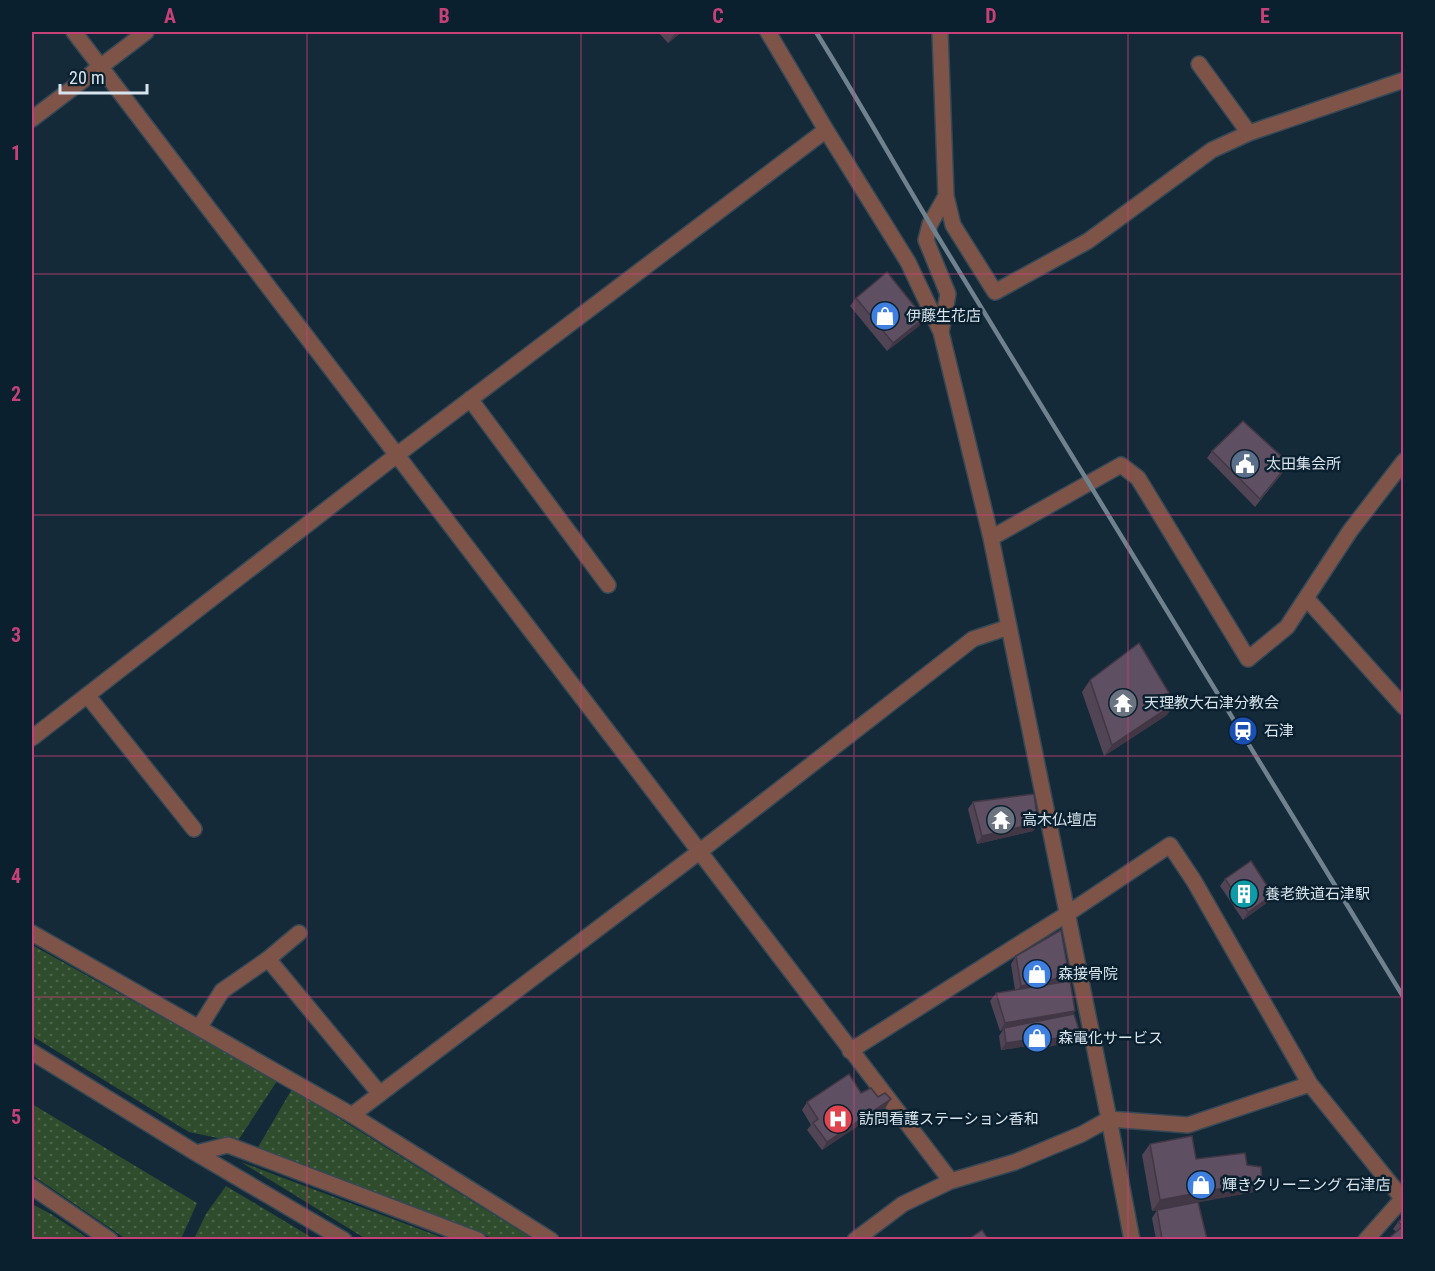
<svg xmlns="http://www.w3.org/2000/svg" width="1435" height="1271" font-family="'Roboto Condensed','Noto Sans JP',sans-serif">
  <defs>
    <pattern id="grass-dots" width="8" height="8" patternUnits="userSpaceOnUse" patternTransform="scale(1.5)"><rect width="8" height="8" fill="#2f4d2c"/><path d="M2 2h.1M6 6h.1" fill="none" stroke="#4c664b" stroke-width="1.8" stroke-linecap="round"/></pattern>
  </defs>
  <rect width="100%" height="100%" fill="#152a39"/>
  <!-- grass -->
  <path fill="url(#grass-dots)" d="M32 945 277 1081 237 1142 189 1132 32 1036Z
    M292 1089 533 1239H495L257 1149Z
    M32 1104 197 1203 181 1239H126L32 1175Z
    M241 1162 446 1239H366Z
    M226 1186 314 1239H194L206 1214Z
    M32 1204 51 1214 89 1239H32Z"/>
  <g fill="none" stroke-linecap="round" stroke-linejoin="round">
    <!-- service casing -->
    <g stroke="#344856" stroke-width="18">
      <path id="service" d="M32 1052 196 1153 344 1240
        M196 1153 228 1145 478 1240
        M32 1187 110 1240"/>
    </g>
    <!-- minor casing -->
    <g stroke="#344856" stroke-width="18">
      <path id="minor" d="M74 32 951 1181
        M768 32 826 130 908 262 941 332 991 538 1109 1119 1132 1240
        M940 32 946 196 930 224 926 240 948 294 941 332
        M1199 64 1249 133 1404 80
        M32 119 146 32
        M946 196 953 225 995 292 1088 241 1212 150 1249 133
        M470 399 608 585
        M991 538 1121 465 1138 478 1248 659 1287 627 1350 531 1404 461
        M1306 598 1404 707
        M87 695 194 829
        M32 738 398 454 826 130
        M32 933 352 1115 699 852 973 639 1009 627
        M268 959 380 1094
        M199 1028 222 991 268 959 299 933
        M850 1051 1067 914 1170 845 1194 881 1310 1084 1402 1198
        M352 1115 551 1240
        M855 1240 903 1204 951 1181 1015 1162 1082 1134 1109 1119 1188 1125 1310 1084
        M1366 1240 1404 1197"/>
    </g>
    <!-- service -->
    <use href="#service" stroke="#7f5448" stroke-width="15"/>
    <!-- minor -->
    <use href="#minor" stroke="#7f5448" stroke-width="15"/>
    <!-- rail -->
    <path stroke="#70828e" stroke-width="4.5" d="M816 32C856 96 893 162 932 227 1089 484 1248 740 1404 998"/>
  </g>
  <!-- wall -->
  <path fill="#514455" d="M658 32H682L668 43Z
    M856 298 919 326 887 351 850 306Z
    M1212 451 1284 471 1255 507 1207 458Z
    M1090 680 1167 715 1104 756 1082 692Z
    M973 802 1038 823 1033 831 977 844 968 809Z
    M1225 879 1268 902 1243 920 1220 886Z
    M1016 956 1064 982 1073 1015 1075 1041 1029 1051 1027 1046 1001 1050 999 1036 1003 1030 1000 1031 990 1001 996 993 1015 990 1011 964Z
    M807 1102 886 1107 822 1150 807 1130 811 1125 802 1110Z
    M1150 1144 1196 1159 1247 1165 1262 1181 1254 1192 1198 1202 1207 1239H1156L1152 1218 1157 1210 1182 1205 1152 1211 1142 1155Z
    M1404 1217V1239L1393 1229 1398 1222Z"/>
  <!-- shaded-wall -->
  <path fill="#423745" d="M676 32H682L668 43Z
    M924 318 919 326 887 351 893 343Z
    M1175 703 1167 715 1104 756 1112 745Z
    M1038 823 1033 831 977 844 982 836Z
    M1273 895 1268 902 1243 920 1248 912Z
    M1069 976 1063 983 1015 993 1021 986Z
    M1075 1011 1069 1019 1004 1028 1003 1030 1000 1031 1005 1023Z
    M1080 1033 1075 1041 1029 1051 1034 1043Z
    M1032 1039 1027 1046 1001 1050 1006 1043Z
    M891 1099 886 1107 822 1150 827 1142Z
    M1262 1181 1254 1192 1152 1211 1160 1200Z"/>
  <!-- building -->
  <path fill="#5e4f63" stroke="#423745" stroke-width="1.5" d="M887 272 924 318 893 343 856 298Z
    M1243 421 1289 463 1260 499 1212 451Z
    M1139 643 1175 703 1112 745 1090 680Z
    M1034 794 1038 823 982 836 973 802Z
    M1251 861 1273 895 1248 912 1225 879Z
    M1061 930 1069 976 1021 986 1016 956Z
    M1070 981 1075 1011 1005 1023 996 993Z
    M1074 1014 1080 1033 1034 1043 1032 1039 1006 1043 1004 1028Z
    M849 1074 861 1093 871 1088 878 1097 885 1093 891 1099 827 1142 813 1123 818 1119 807 1102Z
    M1192 1136 1196 1159 1245 1153 1247 1165 1261 1167 1262 1181 1160 1200 1150 1144Z
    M1198 1202 1207 1239H1162L1157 1210Z
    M1404 1217V1239H1388L1403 1226 1398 1222Z
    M982 1230 988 1239H969Z"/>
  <!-- grid -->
  <path fill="none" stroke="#c64178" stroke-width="1.5" stroke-opacity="0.55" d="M307 32V1240M581 32V1240M854 32V1240M1128 32V1240M32 274H1404M32 515H1404M32 756H1404M32 997H1404"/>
  <!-- icons -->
  <defs>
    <g id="shop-disc" transform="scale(1.5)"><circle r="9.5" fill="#3f7fe0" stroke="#0b202e"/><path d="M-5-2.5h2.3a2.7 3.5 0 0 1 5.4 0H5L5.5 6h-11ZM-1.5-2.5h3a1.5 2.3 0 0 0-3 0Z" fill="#fff"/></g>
    <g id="civic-disc" transform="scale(1.5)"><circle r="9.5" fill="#5c6f8a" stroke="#0b202e"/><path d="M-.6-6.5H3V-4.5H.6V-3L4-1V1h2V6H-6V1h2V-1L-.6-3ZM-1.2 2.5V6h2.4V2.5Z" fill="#fff"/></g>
    <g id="temple-disc" transform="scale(1.5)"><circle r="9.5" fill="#6b7280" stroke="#0b202e"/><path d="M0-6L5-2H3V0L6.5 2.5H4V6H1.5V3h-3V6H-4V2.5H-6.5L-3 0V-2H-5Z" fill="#fff"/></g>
    <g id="station-disc" transform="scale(1.5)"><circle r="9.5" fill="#1a4fb4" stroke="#0b202e"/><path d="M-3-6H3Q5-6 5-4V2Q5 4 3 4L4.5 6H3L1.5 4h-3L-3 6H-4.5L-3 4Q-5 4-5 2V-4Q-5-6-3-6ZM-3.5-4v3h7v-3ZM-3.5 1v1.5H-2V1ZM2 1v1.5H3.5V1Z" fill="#fff"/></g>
    <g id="building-disc" transform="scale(1.5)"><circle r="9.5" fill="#0f9aa8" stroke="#0b202e"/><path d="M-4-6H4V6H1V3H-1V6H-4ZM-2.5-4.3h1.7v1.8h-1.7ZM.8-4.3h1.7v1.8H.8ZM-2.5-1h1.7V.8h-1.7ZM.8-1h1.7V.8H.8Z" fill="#fff"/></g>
    <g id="hospital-disc" transform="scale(1.5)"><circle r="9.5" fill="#e0444e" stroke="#0b202e"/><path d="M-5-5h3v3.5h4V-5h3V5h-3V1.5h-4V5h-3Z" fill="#fff"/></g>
  </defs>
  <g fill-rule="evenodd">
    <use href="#shop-disc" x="885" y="316"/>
    <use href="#civic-disc" x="1245" y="464"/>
    <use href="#temple-disc" x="1123" y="703"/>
    <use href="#station-disc" x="1243" y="731"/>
    <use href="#temple-disc" x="1001" y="820"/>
    <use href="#building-disc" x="1244" y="894"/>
    <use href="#shop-disc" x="1037" y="974"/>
    <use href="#shop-disc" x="1037" y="1038"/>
    <use href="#hospital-disc" x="838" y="1119"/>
    <use href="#shop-disc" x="1201" y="1185"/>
  </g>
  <g text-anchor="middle" stroke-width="5" stroke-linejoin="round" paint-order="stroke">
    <!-- poi labels -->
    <g font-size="15" fill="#d7e4ed" stroke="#0b202e" text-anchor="start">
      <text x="906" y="321">伊藤生花店</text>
      <text x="1266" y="469">太田集会所</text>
      <text x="1144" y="708">天理教大石津分教会</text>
      <text x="1264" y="736">石津</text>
      <text x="1022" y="825">高木仏壇店</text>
      <text x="1265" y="899">養老鉄道石津駅</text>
      <text x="1058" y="979">森接骨院</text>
      <text x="1058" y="1043">森電化サービス</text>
      <text x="859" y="1124">訪問看護ステーション香和</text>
      <text x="1222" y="1190">輝きクリーニング 石津店</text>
    </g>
  </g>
  <!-- border -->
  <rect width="1435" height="1271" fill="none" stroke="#0b202e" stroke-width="66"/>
  <!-- scale -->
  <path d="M60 84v9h87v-9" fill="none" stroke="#d7e4ed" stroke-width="3"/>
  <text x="69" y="84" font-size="18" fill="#d7e4ed" stroke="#0b202e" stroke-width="4.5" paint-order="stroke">20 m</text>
  <rect x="33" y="33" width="1369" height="1205" fill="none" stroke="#c64178" stroke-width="2"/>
  <g font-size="20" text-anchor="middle" font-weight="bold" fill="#c64178">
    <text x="170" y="23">A</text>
    <text x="444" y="23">B</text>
    <text x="718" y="23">C</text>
    <text x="991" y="23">D</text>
    <text x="1265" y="23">E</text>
    <text x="16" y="160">1</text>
    <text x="16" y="401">2</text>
    <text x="16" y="642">3</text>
    <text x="16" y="883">4</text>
    <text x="16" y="1124">5</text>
  </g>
</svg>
